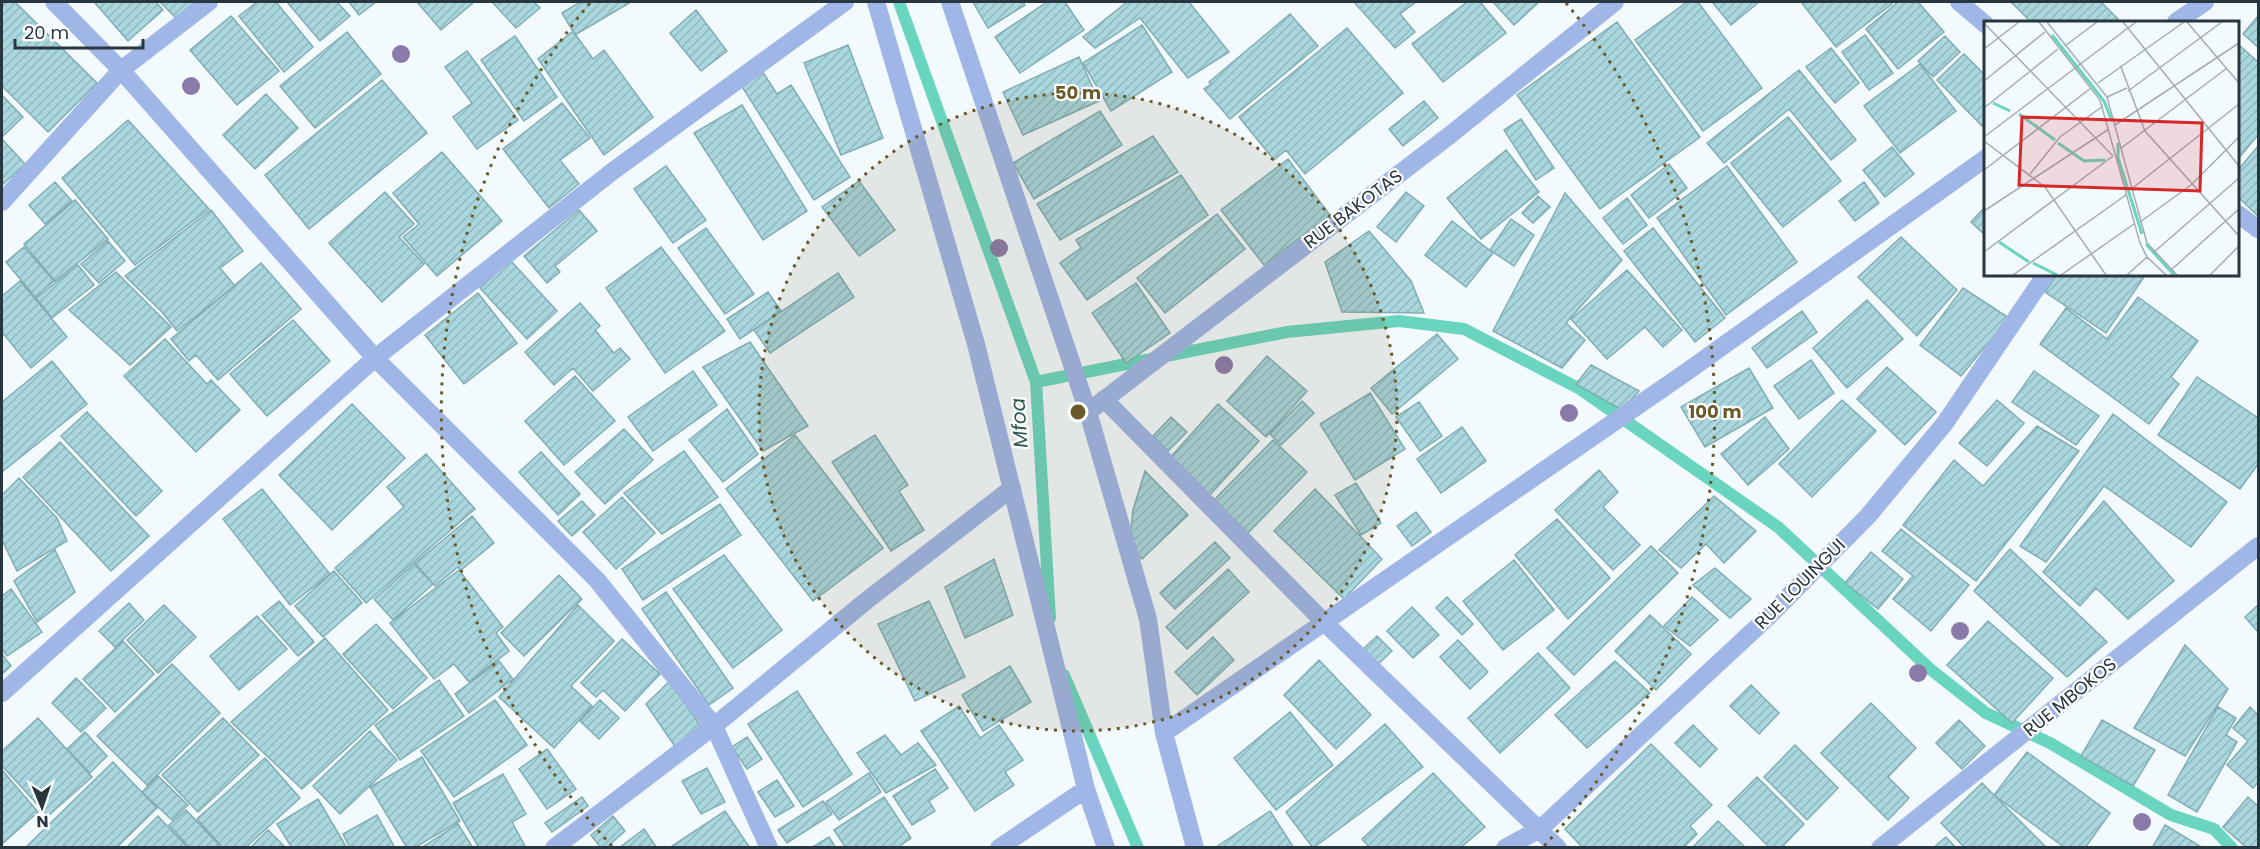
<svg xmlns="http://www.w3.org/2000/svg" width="2260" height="849" font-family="Poppins,sans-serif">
  <defs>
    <pattern id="building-hatch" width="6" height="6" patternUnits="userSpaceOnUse" patternTransform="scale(1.5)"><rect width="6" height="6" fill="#aad7de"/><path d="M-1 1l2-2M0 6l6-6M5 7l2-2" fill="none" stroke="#92b9c0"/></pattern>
  </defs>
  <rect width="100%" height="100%" fill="#f3fafe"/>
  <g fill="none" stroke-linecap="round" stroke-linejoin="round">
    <!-- stream -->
    <path stroke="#6ad5bf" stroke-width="12" d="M899 2 1036 382 1050 618
      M1036 382 1287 332 1399 321 1464 329 1580 389 1778 527 1930 669 1986 713 2050 743 2171 815 2214 829 2232 848
      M1064 675 1138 848"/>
  </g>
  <!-- building -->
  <path fill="url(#building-hatch)" stroke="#81adb3" stroke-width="1.5" d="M6 2H15L97 83 48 132 2 86V6Z
    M97 2H156L163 10 128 41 95 3Z
    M160 2H195L176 18Z
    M257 2H276L313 47 284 72 239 16Z
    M287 2H337L350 16 320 41Z
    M349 2H376L359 15Z
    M417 2H474L441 30Z
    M492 2H534L540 8 516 28Z
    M580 2H631L575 35 562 13Z
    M973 2H1023L1025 5 988 28Z
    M1047 2H1065L1084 30 1020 73 995 37Z
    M1127 2H1189L1229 52 1188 78 1140 18 1095 48 1083 37Z
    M1354 2H1416L1400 14 1415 32 1395 48Z
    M1467 2H1480L1506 33 1443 82 1412 44Z
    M1493 2H1539L1514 25Z
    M1687 2H1698L1762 88 1703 131 1635 40Z
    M1712 2H1759L1731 25Z
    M1801 2H1890L1892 4 1836 47Z
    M1898 2H1918L1944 32 1898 69 1866 29Z
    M2011 2H2101L2118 19 2114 22H2031Z
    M696 10 727 51 701 71 670 33Z
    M1290 14 1318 46 1230 119 1204 89 1211 84 1209 82Z
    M231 16 279 71 237 105 190 50Z
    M2258 16V47L2243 34Z
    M1617 22 1700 137 1600 209 1517 95Z
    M1142 25 1172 72 1111 111 1083 63Z
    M1347 28 1403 93 1305 174 1286 150 1274 160 1239 117Z
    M573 31 593 59 604 50 653 117 604 155 538 59Z
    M347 32 381 74 315 128 280 86Z
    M1865 35 1893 73 1869 90 1842 52Z
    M515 36 557 97 524 121 481 60Z
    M1945 36 1960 52 1933 77 1918 61Z
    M2238 44 2258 62V135L2238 159Z
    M848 45 883 138 841 155 804 63Z
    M1831 48 1859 83 1835 103 1806 67Z
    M467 51 518 120 477 149 453 117 472 103 445 67Z
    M1964 54 1986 76V123L1982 126 1937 80Z
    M1079 57 1099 101 1023 135 1003 92Z
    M1920 64 1956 111 1900 153 1864 106Z
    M1799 70 1856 140 1831 160 1789 109 1724 163 1707 143Z
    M762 71 777 94 791 85 850 177 814 200 741 85Z
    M382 80 427 133 309 229 265 175Z
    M266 94 298 128 255 169 223 135Z
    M2 95 23 117 2 137Z
    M1424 101 1438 118 1403 146 1389 129Z
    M562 103 590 138 560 160 579 184 549 208 503 149Z
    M742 105 807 211 763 240 694 133Z
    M1100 111 1122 145 1034 199 1013 163Z
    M1788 117 1841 181 1783 227 1731 163Z
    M1521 119 1554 168 1536 180 1504 130Z
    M128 120 209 209 135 265 62 178Z
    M1153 136 1178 172 1060 240 1037 204Z
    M2 139 25 164 2 185Z
    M2258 146V216L2238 197V170Z
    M1892 147 1914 174 1885 197 1863 170Z
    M1506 150 1539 192 1481 239 1447 198Z
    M442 152 502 221 437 276 403 237 419 224 393 193Z
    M1288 159 1330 215 1264 265 1221 210Z
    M1669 164 1687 188 1649 218 1631 195Z
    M666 166 706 220 673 243 634 189Z
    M1727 166 1797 262 1726 315 1657 218Z
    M1181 175 1208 215 1087 300 1060 263 1081 248 1076 240Z
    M859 181 895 230 859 256 822 207Z
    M55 182 72 201 45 224 29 205Z
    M1864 182 1879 203 1855 221 1839 201Z
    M385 192 414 224 399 237 424 264 382 302 329 243Z
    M1406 192 1424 206 1396 242 1377 227Z
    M1565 193 1622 260 1566 323 1585 340 1562 368 1493 331Z
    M1538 196 1550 207 1533 223 1522 213Z
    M1627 198 1647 225 1623 244 1603 218Z
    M75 200 108 239 55 281 24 244Z
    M1986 206V236L1971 222Z
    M211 210 243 251 220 268 235 286 177 331 162 312 125 276Z
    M579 210 597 231 555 266 560 272 547 283 524 256Z
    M1217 214 1245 249 1165 313 1137 278Z
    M1511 219 1534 235 1514 266 1490 250Z
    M1452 221 1493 253 1466 287 1425 255Z
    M706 228 754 294 725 314 678 248Z
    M1653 228 1725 318 1695 342 1624 251Z
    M1369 231 1411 281 1424 313 1342 312 1325 262Z
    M1901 237 1957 290 1917 336 1858 277Z
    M108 241 125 261 99 283 81 264Z
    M24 247 54 281 35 297 6 262Z
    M661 247 725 331 665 373 606 288Z
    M510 260 557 311 527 339 480 288Z
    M261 263 301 309 218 380 196 355 189 361 171 339Z
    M78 265 94 285 52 318 36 298Z
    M1627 270 1682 330 1663 347 1645 327 1607 359 1571 319Z
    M116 272 171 327 130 365 69 310Z
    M838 273 854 297 770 353 754 330Z
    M2057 274H2146L2106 333 2045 292Z
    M20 281 67 337 31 368 2 332V296Z
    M1136 283 1170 333 1126 363 1092 313Z
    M1963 288 2009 318 1961 376 1920 345Z
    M768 292 781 311 740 339 727 319Z
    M478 293 517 343 464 384 425 335Z
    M2138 297 2198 341 2171 377 2179 384 2149 424 2040 344 2066 308 2107 339Z
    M1867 300 1903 339 1847 388 1813 348Z
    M580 303 600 326 595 330 614 353 620 348 630 359 593 391 573 368 554 385 525 352Z
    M1802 311 1817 332 1767 368 1752 348Z
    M293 320 330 361 267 416 230 374Z
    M1437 334 1458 359 1392 414 1371 388Z
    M165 339 207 384 211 380 240 410 196 452 124 376Z
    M750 342 808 426 763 451 703 367Z
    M1267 356 1307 391 1266 437 1227 401Z
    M1811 360 1834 393 1799 419 1774 386Z
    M52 361 87 404 2 472V402Z
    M1591 365 1639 391 1622 410 1576 384Z
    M1887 367 1936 412 1905 445 1857 399Z
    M1749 368 1773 408 1705 447 1681 407Z
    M693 371 717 405 653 451 628 417Z
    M2034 371 2099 416 2076 445 2012 402Z
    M575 376 615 421 564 465 525 421Z
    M2197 377 2258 418V464L2240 489 2158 435Z
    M1370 393 1405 449 1355 480 1320 424Z
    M1842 400 1876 431 1812 497 1779 464Z
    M1997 400 2024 423 1987 466 1959 443Z
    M1302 401 1314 413 1281 445 1270 434Z
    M1419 402 1442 436 1420 451 1396 417Z
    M352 404 405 458 332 530 279 475Z
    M1218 404 1259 441 1209 496 1169 459Z
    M727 409 758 454 723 482 689 440Z
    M87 412 162 491 136 516 61 436Z
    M2113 414 2227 502 2191 547 2104 486 2046 562 2020 546Z
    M1171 417 1187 432 1168 451 1153 436Z
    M1765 417 1789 449 1748 485 1721 454Z
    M2037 426 2079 451 1976 581 1903 525 1954 460 1983 486Z
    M1462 427 1486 461 1441 493 1417 459Z
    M624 429 653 460 605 504 575 472Z
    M795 435 883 548 813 601 726 489Z
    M875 435 908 485 899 491 924 530 891 551 832 462Z
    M1273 440 1307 472 1248 533 1214 500Z
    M60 442 149 536 111 571 23 477Z
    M684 451 718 497 662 534 624 493Z
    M541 452 580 494 558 515 519 472Z
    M426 454 475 509 366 603 335 568 404 507 387 487Z
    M1599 470 1618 492 1603 507 1640 545 1613 570 1555 510Z
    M1145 471 1188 515 1142 559 1129 547 1133 510Z
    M19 478 57 518 67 541 17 571 2 540V495Z
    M1356 483 1381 523 1361 535 1335 495Z
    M262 489 330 574 290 605 223 519Z
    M1315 489 1382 559 1344 599 1274 531Z
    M1714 496 1756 531 1724 563 1706 544 1681 568 1659 550Z
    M622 497 655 533 616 569 583 532Z
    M582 501 595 515 572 536 558 521Z
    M2104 501 2174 581 2128 619 2096 588 2080 606 2043 572Z
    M720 504 741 535 643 600 622 569Z
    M1416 512 1431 532 1412 546 1397 526Z
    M472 516 494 543 461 570 458 567 435 586 415 563Z
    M1557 519 1610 578 1568 619 1515 555Z
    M1901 529 1969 585 1931 631 1893 599 1913 576 1882 551Z
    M1215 542 1230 558 1175 609 1160 593Z
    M1651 546 1678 573 1574 675 1547 648Z
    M2010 549 2107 642 2067 677 1974 591Z
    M55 550 75 592 37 622 14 581Z
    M1871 552 1903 579 1878 609 1845 583Z
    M724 555 782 630 733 668 673 589Z
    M994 559 1013 615 965 638 945 587Z
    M1514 560 1554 610 1503 650 1463 601Z
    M414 564 433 584 393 620 374 599Z
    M1715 568 1751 599 1730 618 1693 585Z
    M1228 569 1249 592 1187 649 1166 627Z
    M459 570 503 627 496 633 509 651 469 682 454 664 434 679 390 623Z
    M334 571 362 603 323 637 295 606Z
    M559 575 582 599 524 656 501 633Z
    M11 589 42 632 7 656 2 649V596Z
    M666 592 733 688 709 705 642 609Z
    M1447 597 1473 624 1462 635 1436 608Z
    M1692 597 1718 620 1690 646 1664 626Z
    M279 601 314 642 298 656 262 615Z
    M929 601 965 677 915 701 878 624Z
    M129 603 144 620 115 647 99 631Z
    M164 605 196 637 158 673 127 640Z
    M578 605 614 641 571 686 592 706 554 748 499 697Z
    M2258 605V632L2245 617Z
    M1412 607 1439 635 1413 658 1387 631Z
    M1650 615 1691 654 1656 690 1615 651Z
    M257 616 287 649 239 690 210 656Z
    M1988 621 2053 678 2012 723 1947 665Z
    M376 624 427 678 393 709 343 654Z
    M1377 636 1392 651 1375 667 1360 652Z
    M1213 637 1234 660 1197 695 1175 672Z
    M325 638 388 710 302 789 231 722Z
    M622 639 660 674 625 711 603 690 596 697 581 683Z
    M1458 640 1488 672 1470 689 1440 657Z
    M123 641 154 674 115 712 83 679Z
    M2185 645 2228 689 2185 756 2134 728Z
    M1538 653 1570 688 1500 753 1468 718Z
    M2 654 11 666 2 674Z
    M1319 660 1371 715 1336 749 1284 695Z
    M499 661 513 679 469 713 455 694Z
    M1615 661 1650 693 1587 748 1555 715Z
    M172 664 220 713 147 785 97 736Z
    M1010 666 1031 702 983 731 962 695Z
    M76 678 106 708 81 732 52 703Z
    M439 680 464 716 400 760 375 725Z
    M670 681 702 728 676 748 646 704Z
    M1751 685 1779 713 1759 734 1730 706Z
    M797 691 852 774 803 807 748 724Z
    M495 700 527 745 454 797 421 751Z
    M600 700 619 718 599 739 580 721Z
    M1871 703 1916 748 1888 777 1909 798 1888 820 1821 753Z
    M959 706 980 738 999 725 1023 760 1005 772 1014 785 975 811 921 731Z
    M2218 707 2236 718 2226 735 2237 742 2197 812 2168 795Z
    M2250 707 2258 715V782L2253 788 2227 765 2248 741 2233 728Z
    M1290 712 1333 765 1276 810 1234 758Z
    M38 718 92 777 48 816 2 766V751Z
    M223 718 259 755 198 812 162 775Z
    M1959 720 1985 746 1962 769 1936 743Z
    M2102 720 2155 750 2133 786 2081 756Z
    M1385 724 1423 767 1313 848 1286 812Z
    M1693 725 1717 749 1700 767 1675 743Z
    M370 731 397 760 340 814 313 786Z
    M85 732 107 756 90 773 67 749Z
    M885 735 901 755 918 743 936 765 886 793 857 753Z
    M747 737 762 759 747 769 732 747Z
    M1651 744 1712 805 1690 826 1697 834 1683 848H1583L1565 829Z
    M1795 745 1838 788 1807 820 1764 777Z
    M547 749 576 789 547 809 519 769Z
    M2027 752 2110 813 2085 848H2065L1994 795Z
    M422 757 460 821 414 848H407L370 787Z
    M265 758 300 798 245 848H223L197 819Z
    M113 762 157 808 116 848H25Z
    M707 768 725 802 701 814 682 781Z
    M935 769 948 788 929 801 935 811 912 825 893 796Z
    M2 770 38 812 2 844Z
    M869 773 881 792 839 820 826 802Z
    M1433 773 1485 827 1460 848H1370L1362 839Z
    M503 774 526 814 512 822 526 848H479L453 803Z
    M158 776 188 805 172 820 142 792Z
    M1757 777 1804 824 1781 848H1770L1728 806Z
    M777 780 794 806 775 817 758 792Z
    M1982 783 2047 848H1965L1941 823Z
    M582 797 588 806 552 832 545 823Z
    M884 797 911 838 897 848H846L834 830Z
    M2248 797 2258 806V848H2247L2223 827Z
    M318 799 347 848H292L277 824Z
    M823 801 832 814 787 843 778 830Z
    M186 810 219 845 216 848H190L169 825Z
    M725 811 750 848H669Z
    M1270 811 1294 848H1217L1216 847Z
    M377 815 395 848H350L343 834Z
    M158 816 188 848H126Z
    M613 816 625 831 606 848H601L591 835Z
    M1718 821 1746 848H1692Z
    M458 824 473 848H421Z
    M2165 825 2203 848H2152Z
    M644 829 657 848H619Z
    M268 830 286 848H250Z
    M829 837 836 848H811Z
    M1946 837 1956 848H1933Z"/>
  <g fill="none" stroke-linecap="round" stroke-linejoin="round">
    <!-- minor -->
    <path stroke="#a0b6e7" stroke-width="18" d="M54 2 121 70 375 358 597 580 714 726 769 848
      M876 2 976 344 1086 789 1106 848
      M950 2 1088 412 1148 619 1164 733 1195 848
      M1959 2 1986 25
      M2176 22 2205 2
      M2 202 121 70 209 2
      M2238 214 2258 229
      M1104 399 1325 623 1558 848
      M1088 412 1450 135 1615 2
      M2 693 375 358 613 171 845 2
      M1164 733 1685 373 1986 158
      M554 848 714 726 866 601 1012 488
      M999 848 1086 789
      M1505 848 1540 829 1769 616 1868 516 1945 423 2046 274
      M1880 848 2258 546"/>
  </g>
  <!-- trees -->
  <g fill="#8a7aaa">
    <circle cx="401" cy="54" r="9"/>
    <circle cx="191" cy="86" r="9"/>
    <circle cx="999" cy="248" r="9"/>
    <circle cx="1224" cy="365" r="9"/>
    <circle cx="1569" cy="413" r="9"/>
    <circle cx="1960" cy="631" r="9"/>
    <circle cx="1918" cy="673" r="9"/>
    <circle cx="2142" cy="822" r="9"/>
  </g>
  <!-- distance rings -->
  <circle cx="1078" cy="412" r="319" fill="#6a5a27" fill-opacity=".12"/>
  <g fill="none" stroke="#6a5a27" stroke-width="3" stroke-dasharray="3 6">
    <circle cx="1078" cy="412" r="319"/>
    <path d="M612 846A637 637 0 0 1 590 3M1566 3A637 637 0 0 1 1544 846"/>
  </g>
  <g text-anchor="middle" stroke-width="4.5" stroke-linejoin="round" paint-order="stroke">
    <!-- street labels -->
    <g font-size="18" fill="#28363f" stroke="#fff">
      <text transform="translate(1353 209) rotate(-37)" y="6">RUE BAKOTAS</text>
      <text transform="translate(1800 584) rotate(-45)" y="6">RUE LOUINGUI</text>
      <text transform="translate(2070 697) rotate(-39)" y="6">RUE MBOKOS</text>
    </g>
    <!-- water labels -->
    <g font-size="20" font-style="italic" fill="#29574e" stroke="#fff">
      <text transform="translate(1019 423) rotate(-94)" y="7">Mfoa</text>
    </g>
  </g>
  <!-- overview -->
  <g transform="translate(1984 21)">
    <rect width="255" height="255" fill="#f3fafe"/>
    <path fill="none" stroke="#6ad5bf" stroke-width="3" d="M68 14 120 80 128 100M9 82 26 90M35 93 71 119M74 122 100 140 121 139M134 122V137L158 213M15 221 45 241M162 223 190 254M49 242 73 254"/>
    <path fill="none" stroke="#a2acb2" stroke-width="1.5" d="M55 1 116 79 156 222 163 236 182 254M63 1 123 76 163 222 193 254M139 1 255 145M203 1 255 62M0 2 129 135M81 25 113 1M0 28 35 1M137 46 161 110 255 215M0 60 61 11M114 62 200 1M144 70 238 1M123 76 143 67M0 87 74 28M131 104 255 22M0 116 152 1M0 120 61 166 122 254M136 128 243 47M0 149 107 67M46 153 76 116 119 85M146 169 255 83M0 190 125 108M156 201 207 164 255 116M0 231 129 135M169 232 255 157M187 249 255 188M29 254 142 174M77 254 150 203M143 254 163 236M226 254 255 225"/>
    <path fill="#d62828" fill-opacity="0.15" stroke="#d62828" stroke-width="3" d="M38 96 218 102 216 170 35 164Z"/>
    <rect width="255" height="255" fill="none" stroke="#28363f" stroke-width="3"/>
  </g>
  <circle cx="1078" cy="412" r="9" fill="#6a5a27" stroke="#fff" stroke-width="3"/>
  <g font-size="18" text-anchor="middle" font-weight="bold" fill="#6a5a27" stroke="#fff" stroke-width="4.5" stroke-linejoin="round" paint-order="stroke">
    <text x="1078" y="99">50 m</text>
    <text x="1715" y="418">100 m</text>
  </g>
  <!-- border -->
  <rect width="2260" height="849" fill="none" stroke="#28363f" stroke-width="6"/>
  <!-- north arrow -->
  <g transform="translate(42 807) rotate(178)" stroke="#ffffff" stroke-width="4.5" paint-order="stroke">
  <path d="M0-4.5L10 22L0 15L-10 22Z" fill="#28363f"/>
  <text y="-9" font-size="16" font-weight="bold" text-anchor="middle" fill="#28363f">N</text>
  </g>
  <!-- scale -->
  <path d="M15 39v9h128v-9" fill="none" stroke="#28363f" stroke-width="3"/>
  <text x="24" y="39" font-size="18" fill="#28363f" stroke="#ffffff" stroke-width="4.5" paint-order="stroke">20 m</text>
</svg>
